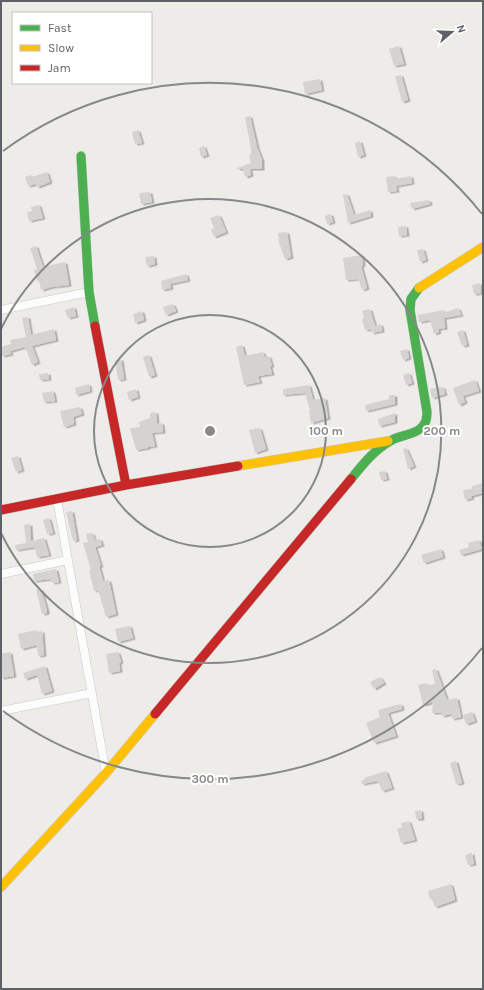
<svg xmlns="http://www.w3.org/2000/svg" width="484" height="990" font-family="Karla,sans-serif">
  <defs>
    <filter id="shadow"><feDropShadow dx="2.5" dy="1.5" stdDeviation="0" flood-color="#0004"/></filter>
  </defs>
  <rect width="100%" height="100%" fill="#edece8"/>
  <!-- building -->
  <path fill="#d4d3d1" filter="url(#shadow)" d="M399 46 404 64 394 66 389 49Z
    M401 75 408 100 402 102 395 76Z
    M320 79 322 90 305 94 303 82Z
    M250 116 257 147 262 160V169H250L251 175 245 177 243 169H237V168L251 163 249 155 251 154V149L245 117Z
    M138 130 142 143 135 144 132 132Z
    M360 141 364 155 358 157 355 143Z
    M204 146 207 155 201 157 199 148Z
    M47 172 50 182 37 187 36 184 28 186 25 177 31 175 32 177Z
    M395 176V179L411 176 412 183 396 186 397 191 388 192 386 177Z
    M150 192 152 202 141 204 139 193Z
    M347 194 354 215 370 210 371 216 348 223 343 195Z
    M429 200 430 204 412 209 410 203Z
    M39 205 43 218 29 221 27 212 32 211 31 207Z
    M331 214 333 222 327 224 325 216Z
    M219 215 226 232 214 237 211 229 214 228 210 218Z
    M406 226 407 235 399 236 398 227Z
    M287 232 291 257 285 259 279 243 278 233Z
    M36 246 43 267 65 262 69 285 52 287 41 290 39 280 37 281 34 270 37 269 30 248Z
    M423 249 426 260 420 262 417 250Z
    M362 255 363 265 361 266 367 288 362 290 358 279 346 280 343 258Z
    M154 256 155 264 147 266 145 257Z
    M186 274 188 280 170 284 171 288 162 290 161 281Z
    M480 283 481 293 474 294 472 285Z
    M173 304 176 311 166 315 163 307Z
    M74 307 76 316 68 318 65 310Z
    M458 308 461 315 444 318 445 328 438 329 439 332 434 334 430 320 419 322 418 315 444 310V313Z
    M370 309 375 326 381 324 382 331 372 333 371 329 365 330 362 319 364 318 362 311Z
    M142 311 144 320 135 323 133 314Z
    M28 317 31 335 54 329 56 340 32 346 38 362 32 365 25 347 10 351 11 354 2 356 1 351V347L11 344 10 340 26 337 22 318Z
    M463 330 467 345 462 346 457 332Z
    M242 345 245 356 263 352 265 358 269 356 272 366H270L272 374 258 376 260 382 244 385 236 347Z
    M407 349 409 358 403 360 400 351Z
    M149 355 155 375 149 377 143 357Z
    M121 359 124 379 118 380 115 360Z
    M48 373 49 379 40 380 39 374Z
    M409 373 412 383 406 385 403 375Z
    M475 380 479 391 463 396 465 402 459 405 453 388Z
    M89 384 90 391 76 395 75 388Z
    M309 385 313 400 325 398 328 418 311 423 309 411 310 410 305 393 283 395V389Z
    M443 387 445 394 432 398 430 389Z
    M136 389 138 397 129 400 127 392Z
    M53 391 55 401 44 402 42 393Z
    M389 395H395V404L366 411 365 405 389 399Z
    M80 407 82 414 73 417 74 424 64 427 60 411Z
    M156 412 157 424 162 423 163 432 152 433 155 446 148 447V448L136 450 130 428 140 427 139 422 150 418V413Z
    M395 413V422L379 426 378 419Z
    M260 428 266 449 255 453 249 430Z
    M406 448 414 466 408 469 403 449Z
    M18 456 22 470 16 472 11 458Z
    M385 471 387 479 381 480 379 472Z
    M483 483V493L471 496 472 498 465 500 463 490 472 489V486Z
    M72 511 77 540 73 541 66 512Z
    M49 518 53 533 47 534 43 520Z
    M30 524 31 541 44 538 49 555 37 557 35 547 16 550 15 545 26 543 24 525Z
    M92 533 95 540 100 539 102 545 95 547 101 566H99L103 581 109 580 116 614 106 617 98 590 94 591 89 570H91L83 543 88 542 86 534Z
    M479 540 482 549 461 555 459 550 469 547 468 543Z
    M441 549 443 557 424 563 421 555Z
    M56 569 59 582 52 583 51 579 34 581 33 574Z
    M41 589 47 610V613L42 614 36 590Z
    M130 626 133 638 118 642 115 629Z
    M36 630 37 632 42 631 44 655 38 656 37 645 21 649 18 634Z
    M10 652 14 676 1 678V654Z
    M118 652 121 662 119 663 120 671 109 673 106 654Z
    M45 666 52 691 42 694 37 675 25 679 23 673Z
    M436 669 447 700 457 698 461 717 452 719 451 714 442 716 441 713H432L433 702 423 705 418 685 426 683 427 686 435 684 432 670Z
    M380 677 384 683 374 689 370 682Z
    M401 704 402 709 388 713 396 736 374 743 366 723 380 717 378 710Z
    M472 712 475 721 466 724 463 715Z
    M456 761 462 783 456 784 450 763Z
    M386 771 392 788 382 791 378 781 362 784 361 781 365 779 364 778Z
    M421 810 422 819H416L415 811Z
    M409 821 415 840 401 843 397 829 402 827 401 823Z
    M472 853 474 864 468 865 465 855Z
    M451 884 455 900 435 907 432 899H430L428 891Z"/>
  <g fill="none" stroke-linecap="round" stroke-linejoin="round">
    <!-- street casing -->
    <g stroke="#c8c8c8" stroke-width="9">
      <path id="street" d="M1 310 89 292
        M57 499 106 773
        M1 574 68 560
        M1 711 92 693"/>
    </g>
    <!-- fast casing -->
    <g stroke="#cacac9" stroke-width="10">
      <path id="fast" d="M81 156 89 292 95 326
        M351 479C363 464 375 449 392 440 401 435 412 435 420 429 426 424 427 419 427 412L410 310 411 299 419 288"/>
    </g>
    <!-- slow casing -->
    <g stroke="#cacac9" stroke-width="10">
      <path id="slow" d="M419 288 483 247
        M238 466 388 441
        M1 887 106 773 155 714"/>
    </g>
    <!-- jam casing -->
    <g stroke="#cacac9" stroke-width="10">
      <path id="jam" d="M95 326 126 485
        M1 510 126 485 238 466
        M155 714 351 479"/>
    </g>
    <!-- street -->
    <use href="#street" stroke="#fcfcfc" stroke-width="8"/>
    <!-- fast -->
    <use href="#fast" stroke="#4caf50" stroke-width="9"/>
    <!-- slow -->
    <use href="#slow" stroke="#ffc107" stroke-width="9"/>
    <!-- jam -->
    <use href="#jam" stroke="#c62828" stroke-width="9"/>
  </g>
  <!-- distance rings -->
  <g fill="none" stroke="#86888a" stroke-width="2">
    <circle cx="210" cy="431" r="116"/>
    <path d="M1 329A232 232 0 1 1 1 533"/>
    <path d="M482 648A348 348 0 0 1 3 711M3 151A348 348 0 0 1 482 214"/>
  </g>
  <circle cx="210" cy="431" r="6" fill="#86888a" stroke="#fff" stroke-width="2"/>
  <g font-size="12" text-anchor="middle" font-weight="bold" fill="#86888a" stroke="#fff" stroke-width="4" stroke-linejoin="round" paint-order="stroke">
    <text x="326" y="435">100 m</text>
    <text x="442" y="435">200 m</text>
    <text x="210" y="783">300 m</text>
  </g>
  <!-- border -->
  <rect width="484" height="990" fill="none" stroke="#5e6165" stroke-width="4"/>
  <!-- legend -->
  <rect x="12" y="12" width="140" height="72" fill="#ffffff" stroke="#bfc0c1"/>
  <rect x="20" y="25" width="20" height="6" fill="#4caf50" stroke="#bfc0c1"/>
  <text x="48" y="32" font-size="12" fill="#5e6165">Fast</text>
  <rect x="20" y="45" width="20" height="6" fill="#ffc107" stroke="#bfc0c1"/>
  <text x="48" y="52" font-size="12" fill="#5e6165">Slow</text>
  <rect x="20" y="65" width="20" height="6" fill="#c62828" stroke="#bfc0c1"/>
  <text x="48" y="72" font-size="12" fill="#5e6165">Jam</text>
  <!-- north arrow -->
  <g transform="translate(452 32) rotate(71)" stroke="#ffffff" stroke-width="3" paint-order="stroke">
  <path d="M0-3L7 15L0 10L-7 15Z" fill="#5e6165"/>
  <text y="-6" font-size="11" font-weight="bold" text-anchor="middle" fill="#5e6165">N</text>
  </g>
</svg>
